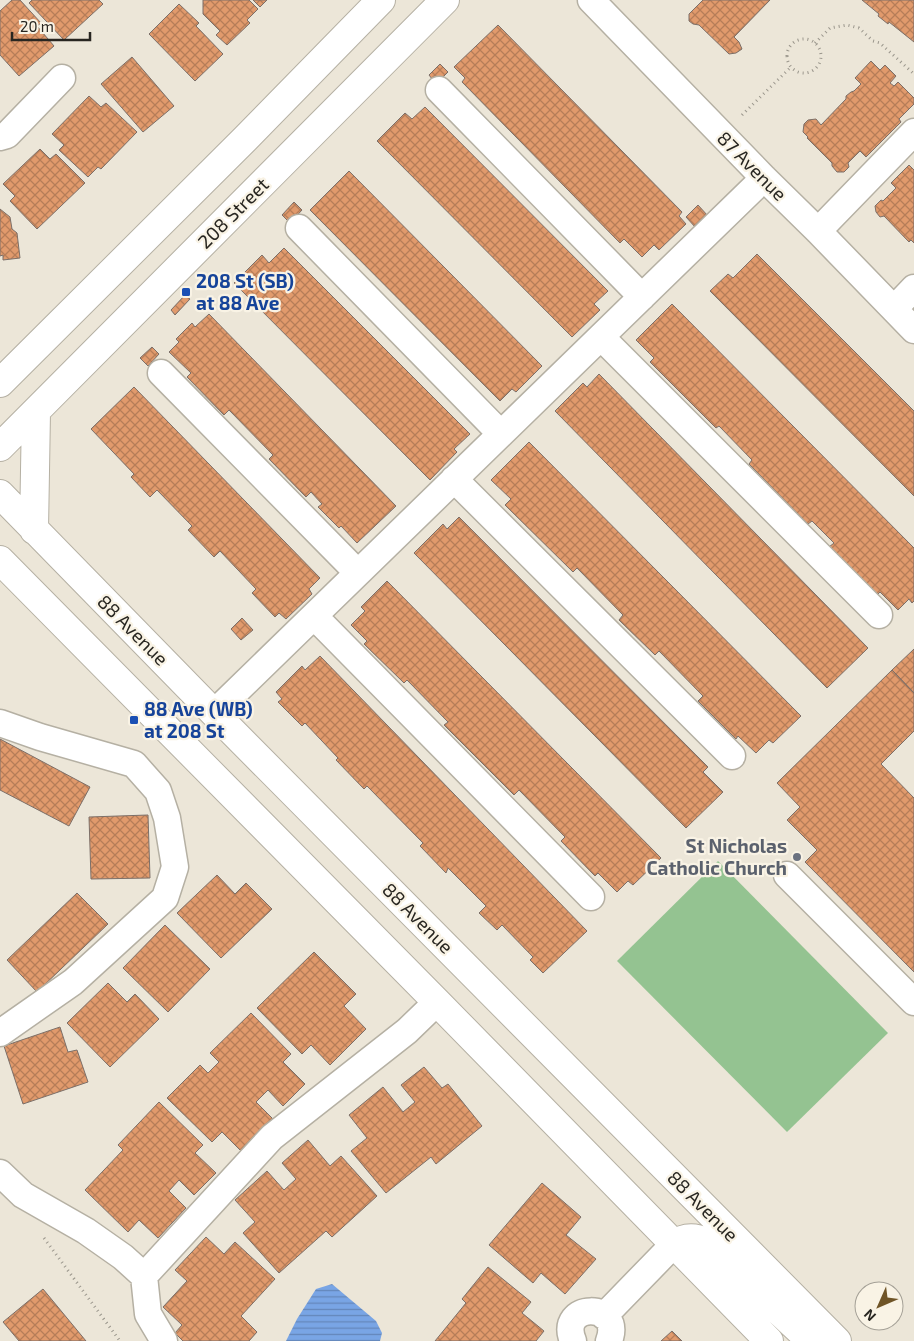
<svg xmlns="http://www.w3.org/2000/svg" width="914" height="1341" font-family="'Exo 2',sans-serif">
  <defs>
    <pattern id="water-rules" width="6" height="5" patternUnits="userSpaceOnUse" patternTransform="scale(1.25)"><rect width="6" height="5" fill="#79a5e5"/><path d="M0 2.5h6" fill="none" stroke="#6386b9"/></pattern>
    <pattern id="building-cross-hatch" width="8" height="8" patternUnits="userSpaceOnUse" patternTransform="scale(1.25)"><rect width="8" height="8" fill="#e19a6c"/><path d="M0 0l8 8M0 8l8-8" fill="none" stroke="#b67d58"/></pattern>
  </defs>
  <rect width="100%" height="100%" fill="#ece6d8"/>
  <!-- green -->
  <path fill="#94c391" d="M718 861 888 1033 787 1132 617 961Z"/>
  <!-- water -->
  <path fill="url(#water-rules)" d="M332 1284 376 1321 382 1333 380 1341H286L297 1319 316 1289Z"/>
  <!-- building -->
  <path fill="url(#building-cross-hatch)" stroke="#7c6f68" d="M12 0H20L41 23 37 26 54 46 19 76 0 55V11Z
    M32 0H99L103 4 64 40 29 3Z
    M203 0H249L258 9 247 20 250 23 227 45 216 35 220 31 203 14Z
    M253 0H267L260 7Z
    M703 0H770L734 37 739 42 742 49 736 53 729 54 699 25 693 24 689 21V14Z
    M862 0H914V42L889 22 888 24 878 16 879 14Z
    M179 4 199 23 196 26 223 54 195 81 149 34Z
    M498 25 682 212 679 216 686 224 659 250 654 245 642 257 624 239 620 243 462 82 465 78 454 67Z
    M132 57 174 106 143 132 101 84Z
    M871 61 880 70 885 65 896 76 890 83 894 86 898 82 914 98V104L899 119 901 122 866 157 860 151 848 163 849 167 844 172H837L832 166V163L807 138 808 137 803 132 804 124 808 120 816 119 821 125 846 99V96L851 92 854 91 861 84 855 78Z
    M440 64 448 72 436 84 429 75Z
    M89 96 101 107 106 103 137 132 101 169 98 167 88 177 59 150 64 145 52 134Z
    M425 107 608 291 594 304 600 310 572 337 377 141 405 113 412 119Z
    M40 149 50 159 56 154 85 183 37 229 10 201 15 196 3 184Z
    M909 165 914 170V243L911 240 909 242 884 216 880 217 876 212 875 206 881 200 883 201 896 188 891 183Z
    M349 171 542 366 516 392 512 389 500 401 310 210Z
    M294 202 302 210 290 223 282 215Z
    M698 205 708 216 696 228 686 217Z
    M0 209 10 217 12 229 17 233 20 258 3 260V255L0 256Z
    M284 248 470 434 454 449 457 452 430 480 234 283 262 255 269 263Z
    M757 254 914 411V496L710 291 728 274 733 278Z
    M185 295 190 299 175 315 171 310Z
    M672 304 914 548V601L912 603 909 599 898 610 880 592 877 595 829 547 834 543 812 521 808 524 749 464 752 460 719 426 716 428 650 362 654 358 636 340Z
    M209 314 396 506 357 543 341 526 339 528 318 507 322 504 311 492 306 497 269 459 273 455 229 410 224 415 187 377 191 373 169 352 179 342 176 339 192 323 195 327Z
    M152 347 159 354 148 366 140 358Z
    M599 374 868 648 827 688 555 411 583 383 587 387Z
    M134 387 320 578 309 589 312 594 286 619 279 613 275 617 252 593 256 589 220 551 214 557 188 530 192 526 157 490 150 497 131 477 134 474 91 429Z
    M529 442 801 716 773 743 769 740 756 753 738 736 736 739 698 701 703 696 659 651 655 655 619 620 623 615 577 568 573 572 505 505 511 499 491 480Z
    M459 517 708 767 703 772 723 792 686 828 414 553 443 524 447 529Z
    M387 581 661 858 633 885 628 881 617 892 598 873 595 876 561 841 565 837 519 790 514 795 444 725 448 722 407 680 404 683 364 644 367 641 351 625 365 611 361 607Z
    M242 618 253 630 241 640 231 629Z
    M914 649V693L892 670Z
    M320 656 587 931 543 973 530 960 533 957 502 925 497 930 479 913 486 906 448 868 446 873 420 846 423 843 367 786 364 789 336 760 338 758 305 723 302 726 278 702 282 699 276 692 302 666 305 670Z
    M892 670 914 693V731L881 764 914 798V972L805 862 817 850 787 820 800 807 777 783Z
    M0 739 90 787 69 826 0 790Z
    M148 815 150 878 91 879 89 817Z
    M217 875 235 894 246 883 272 909 221 958 177 913Z
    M77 893 108 924 37 992 7 960Z
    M165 925 210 969 168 1012 123 968Z
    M314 952 356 994 344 1006 366 1029 330 1065 311 1045 302 1054 257 1008Z
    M108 983 127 1002 135 994 159 1019 110 1067 67 1023Z
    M251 1013 291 1054 283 1062 305 1084 283 1106 268 1090 256 1102 274 1120 242 1152 222 1132 212 1142 167 1098 200 1065 208 1073 219 1062 210 1053Z
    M60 1027 68 1052 77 1050 88 1082 23 1104 4 1046Z
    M424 1067 442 1088 448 1084 482 1126 436 1164 431 1157 386 1193 351 1151 367 1138 349 1115 383 1087 403 1112 415 1102 401 1085Z
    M159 1102 203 1145 195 1153 216 1173 194 1195 179 1180 169 1191 186 1208 158 1238 139 1220 128 1232 85 1190 123 1150 118 1145Z
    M308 1140 330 1166 341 1156 377 1196 332 1237 326 1231 279 1273 243 1233 255 1222 235 1200 267 1171 284 1190 296 1179 282 1163Z
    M542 1183 581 1217 566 1235 596 1259 565 1294 541 1273 533 1283 489 1245Z
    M206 1237 224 1254 235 1242 275 1279 241 1316 257 1332 249 1341H183L175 1333 182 1325 163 1307 187 1281 175 1270Z
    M488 1267 531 1302 522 1313 544 1331 536 1341H435L466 1303 462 1299Z
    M43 1289 86 1341H19L3 1322Z
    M672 1331 682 1341H661Z"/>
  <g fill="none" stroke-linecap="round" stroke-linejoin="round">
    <!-- minor casing -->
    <g stroke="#b5b0a3" stroke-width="29">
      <path id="minor" d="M591 0 764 178 818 231 914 330
        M439 90 642 297
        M0 137 7 135 62 78
        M299 228 501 434
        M818 231 914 132
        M894 309 914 288
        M601 337 879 615
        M161 373 358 573
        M454 479 732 756
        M314 616 591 897
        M214 713 764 178
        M0 723 40 737 134 764 158 791 167 818 175 867 165 898 73 982 0 1033
        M787 875 914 1002
        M0 1173 23 1195 86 1231 123 1257 144 1276 148 1314 164 1341
        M144 1276 272 1137 407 1031 437 1002
        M604 1316 673 1245
        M573 1341C557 1302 624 1301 609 1341"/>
    </g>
    <!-- major casing -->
    <g stroke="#b5b0a3" stroke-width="30">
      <path id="major" d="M0 383 245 139 381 0
        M0 447 445 0
        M0 494 214 713 837 1341
        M34 530 36 412
        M0 560 437 1002 769 1341
        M673 1245C684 1237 693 1236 705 1242L811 1341"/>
    </g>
    <!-- path -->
    <path stroke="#99958b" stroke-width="3" stroke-dasharray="1 4" stroke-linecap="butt" d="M787 56a17 17 0 1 1 34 0a17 17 0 1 1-34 0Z
      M815 43 830 28 847 25 859 28 873 41 880 43 914 74
      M742 115 791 67
      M44 1238 120 1341"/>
    <!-- minor -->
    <use href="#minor" stroke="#fff" stroke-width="26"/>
    <!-- major -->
    <use href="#major" stroke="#fff" stroke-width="28"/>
  </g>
  <!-- markers -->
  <g fill="#1a4fb4" stroke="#f9f3e5" stroke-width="2">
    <rect x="181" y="287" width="10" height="10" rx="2.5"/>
    <rect x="129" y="715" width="10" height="10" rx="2.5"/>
  </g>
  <circle fill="#6b7280" stroke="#f9f3e5" stroke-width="2" cx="797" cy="857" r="5"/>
  <g text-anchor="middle" stroke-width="4.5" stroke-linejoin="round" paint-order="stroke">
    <!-- street labels -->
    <g font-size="19" fill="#282621" stroke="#f9f3e5">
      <text transform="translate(752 166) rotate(45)" y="7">87 Avenue</text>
      <text transform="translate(233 213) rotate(-45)" y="7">208 Street</text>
      <text transform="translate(133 630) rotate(45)" y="7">88 Avenue</text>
      <text transform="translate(418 918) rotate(45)" y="7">88 Avenue</text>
      <text transform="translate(703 1206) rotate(45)" y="7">88 Avenue</text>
    </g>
    <!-- transit labels -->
    <g font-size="19" font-weight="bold" fill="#164399" stroke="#f9f3e5" text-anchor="start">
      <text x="196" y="288">208 St (SB)<tspan x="196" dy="22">at 88 Ave</tspan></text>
      <text x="144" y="716">88 Ave (WB)<tspan x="144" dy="22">at 208 St</tspan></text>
    </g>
    <!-- worship labels -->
    <g font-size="19" font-weight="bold" fill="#5b616d" stroke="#f9f3e5" text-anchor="end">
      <text x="787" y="853">St Nicholas<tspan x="787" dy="22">Catholic Church</tspan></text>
    </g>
  </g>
  <!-- north arrow -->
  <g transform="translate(879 1306) rotate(225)"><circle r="24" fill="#f9f3e5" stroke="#a5a197"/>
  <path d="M0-4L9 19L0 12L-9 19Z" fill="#6f5426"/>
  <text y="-8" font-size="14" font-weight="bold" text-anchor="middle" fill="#282621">N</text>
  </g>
  <!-- scale -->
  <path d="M12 32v8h78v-8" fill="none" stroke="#282621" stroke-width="2.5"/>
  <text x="20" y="32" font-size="15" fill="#282621" stroke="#f9f3e5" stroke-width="4" paint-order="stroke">20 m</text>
</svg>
